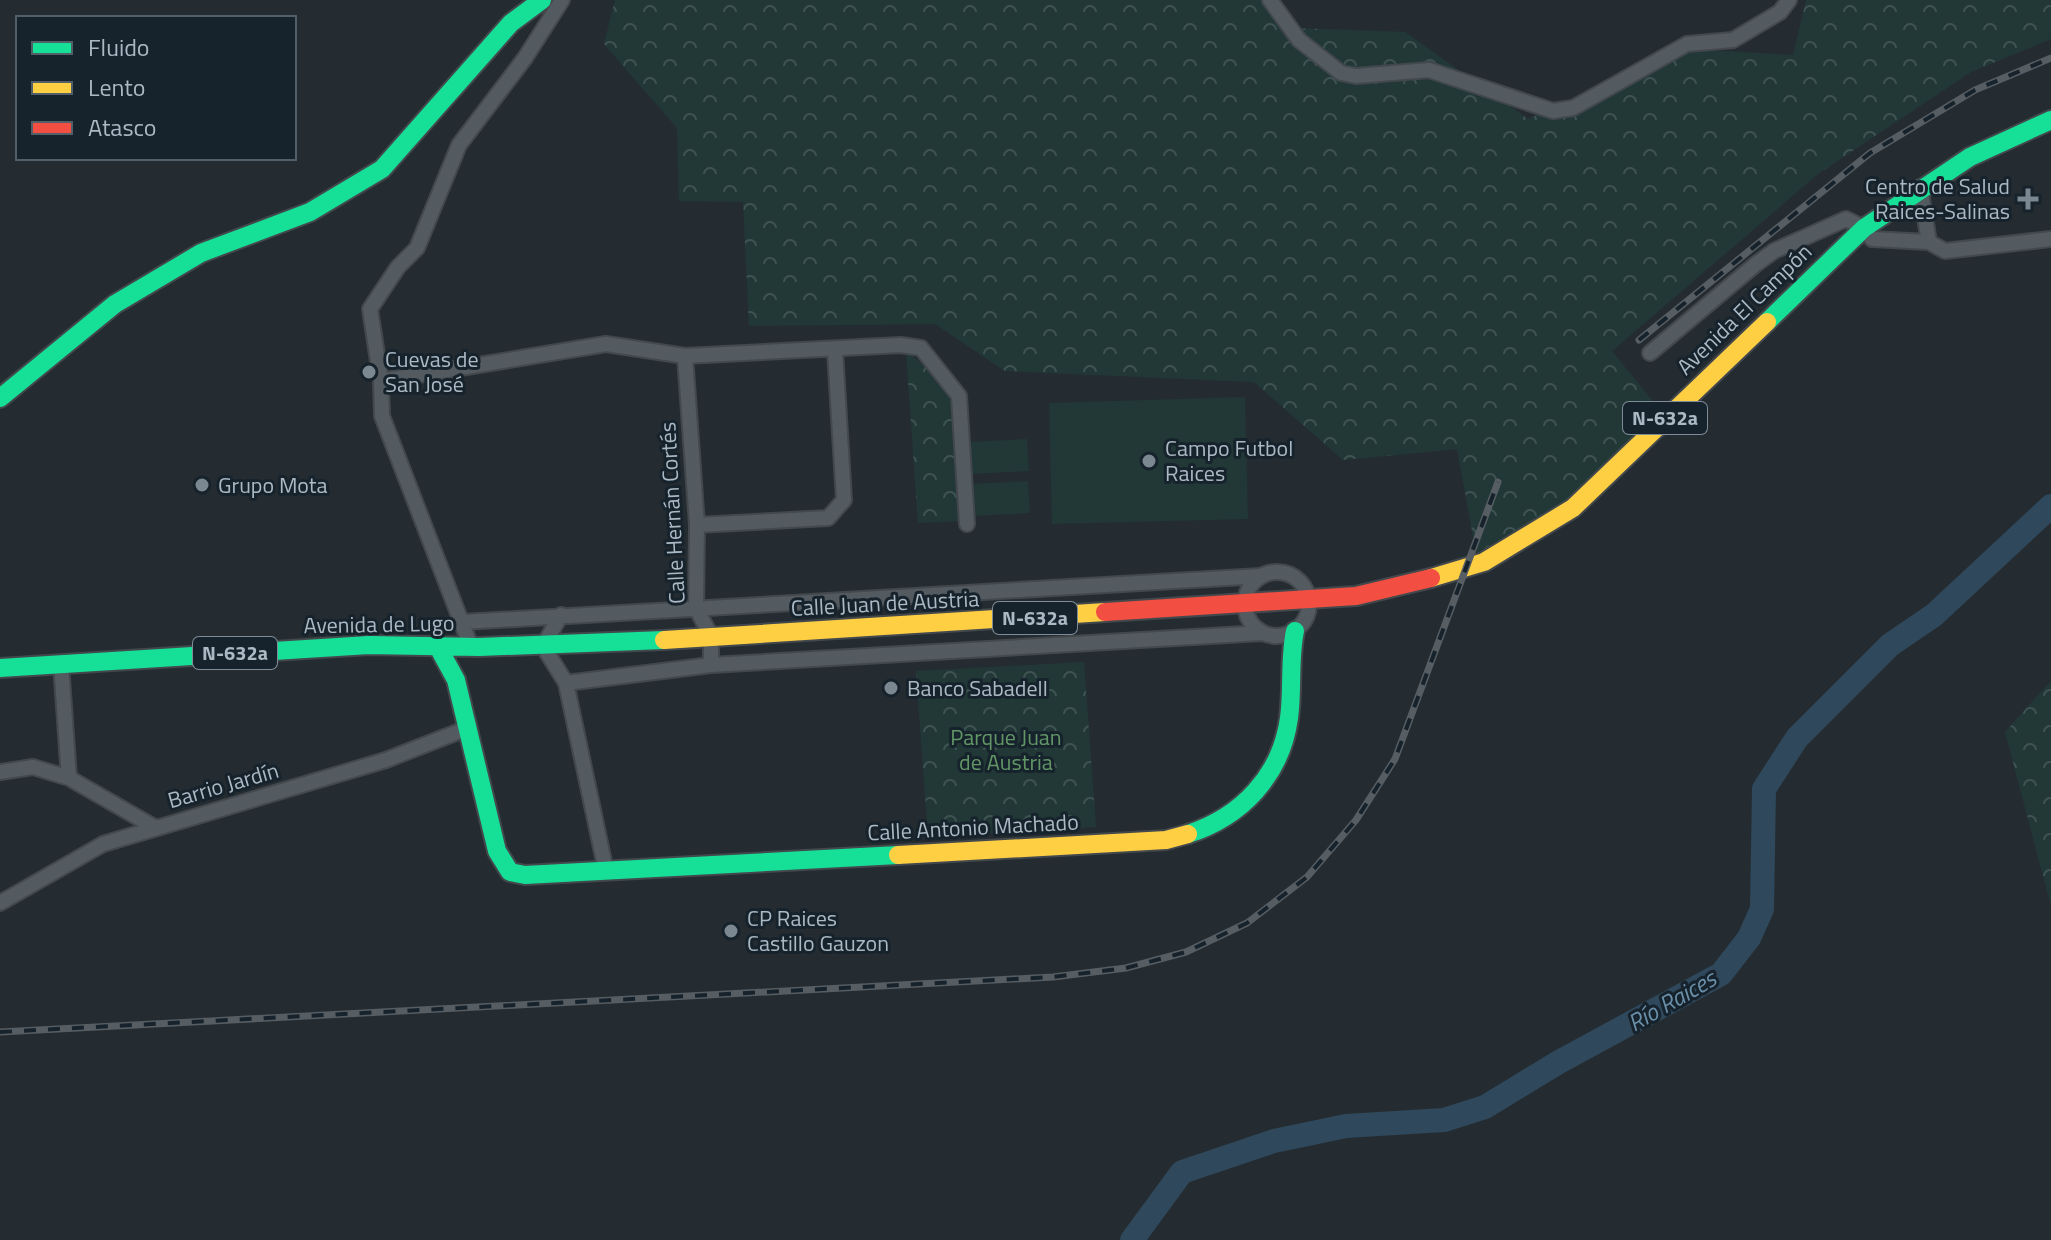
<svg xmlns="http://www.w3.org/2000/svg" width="2051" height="1240" font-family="'Titillium Web',sans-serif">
  <defs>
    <pattern id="forest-crowns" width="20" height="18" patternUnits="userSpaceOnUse" patternTransform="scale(2)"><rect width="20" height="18" fill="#213837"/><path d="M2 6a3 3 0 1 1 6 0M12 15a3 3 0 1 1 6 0" fill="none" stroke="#3f5352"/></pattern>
  </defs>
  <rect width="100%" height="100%" fill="#242c31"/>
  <!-- forest -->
  <path fill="url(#forest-crowns)" d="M615 0H1276L1295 28 1405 32 1528 119 1685 49 1793 55 1806 0H2051V39L1971 72 1818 174 1612 351 1659 409 1572 498 1476 553 1457 449 1343 460 1254 382 1005 371 935 324 749 326 743 202 679 201 677 128 604 44Z
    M906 351 928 369 952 402 960 521 918 523Z
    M1084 662 1096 827 928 837 916 671Z
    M2051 681V906L2005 732Z"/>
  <!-- pitch -->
  <path fill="#213837" d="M1245 397 1248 519 1052 524 1049 403Z
    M1027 439 1029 471 972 474 970 442Z
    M1028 481 1030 513 973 516 972 484Z"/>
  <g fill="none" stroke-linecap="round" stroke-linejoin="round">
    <!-- river -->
    <path stroke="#2f485b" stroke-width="24" d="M1132 1240 1182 1172 1274 1141 1346 1126 1444 1120 1485 1107 1559 1062 1721 974 1749 938 1762 909 1764 789 1797 738 1890 645 1934 615 2051 506"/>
    <!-- street casing -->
    <g stroke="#42484c" stroke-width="18">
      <path id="street" d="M1270 0 1299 40 1341 73 1356 76 1429 70 1553 111 1573 108 1687 44 1733 40 1780 12 1789 0
        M1920 187 1929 242
        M1650 353 1756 264 1774 251 1846 219 1864 228 1872 239 1929 242 1945 251 2051 239
        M685 356 697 525 696 608 711 636V665
        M381 381 606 344 685 356 901 345 921 348 959 396 967 524
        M697 525 828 518 844 500 835 351
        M1245 604a32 32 0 1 1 64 0a32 32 0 1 1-64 0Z
        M561 615 543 646 566 683 606 871
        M463 622 1261 576
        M471 647 382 416 381 381 370 309 398 267 417 248 459 145 525 58 562 0
        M61 664 69 778
        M566 683 711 665 1262 633
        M0 772 33 767 69 778 156 828
        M0 903 103 844 386 760 468 728"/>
    </g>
    <!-- fast casing -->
    <g stroke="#42484c" stroke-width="22">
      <path id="fast" d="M1767 322 1864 228 1970 157 2051 120
        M0 398 115 304 201 253 310 212 382 169 511 23 542 0
        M438 647 456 680 497 851 510 872 525 875 898 855
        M0 668 369 645 479 647 664 640
        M1188 834C1241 817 1281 776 1289 718 1293 689 1289 660 1295 631"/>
    </g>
    <!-- slow casing -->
    <g stroke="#42484c" stroke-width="22">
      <path id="slow" d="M1431 578 1484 562 1573 508 1767 322
        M664 640 1105 612
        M898 855 1166 840 1188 834"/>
    </g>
    <!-- jam casing -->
    <g stroke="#42484c" stroke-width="22">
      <path id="jam" d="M1105 612 1356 596 1431 578"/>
    </g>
    <!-- street -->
    <use href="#street" stroke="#535a60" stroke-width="14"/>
    <!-- fast -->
    <use href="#fast" stroke="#16e098" stroke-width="18"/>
    <!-- slow -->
    <use href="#slow" stroke="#ffcf43" stroke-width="18"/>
    <!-- jam -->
    <use href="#jam" stroke="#f24e42" stroke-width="18"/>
    <!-- rail casing -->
    <g stroke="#575e63" stroke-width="7">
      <path id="rail" d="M1639 340 1870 153 1975 90 2051 58
        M0 1032 1053 977 1126 968 1186 952 1247 923 1307 877 1356 820 1395 759 1498 482"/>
    </g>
    <!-- rail -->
    <use href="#rail" stroke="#17232c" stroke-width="4" stroke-dasharray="12" stroke-linecap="butt"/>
  </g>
  <!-- markers -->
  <g fill="#7c8891" stroke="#17232c" stroke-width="3">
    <path d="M2024 187h8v8h8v8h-8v8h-8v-8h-8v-8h8z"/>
    <circle cx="369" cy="372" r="8"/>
    <circle cx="1149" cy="461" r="8"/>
    <circle cx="202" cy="485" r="8"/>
    <circle cx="891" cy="688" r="8"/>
    <circle cx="731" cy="931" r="8"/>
  </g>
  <g text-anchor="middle" stroke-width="6" stroke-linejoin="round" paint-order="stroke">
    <!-- shield labels -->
    <g fill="#17232c" stroke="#7f8c97" stroke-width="2">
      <rect x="1623" y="402" width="84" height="32" rx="6"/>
      <rect x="993" y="602" width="84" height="32" rx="6"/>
      <rect x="193" y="637" width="84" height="32" rx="6"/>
    </g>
    <g font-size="20" font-weight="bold" fill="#abb9c5">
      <text x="1665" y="425">N-632a</text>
      <text x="1035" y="625">N-632a</text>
      <text x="235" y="660">N-632a</text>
    </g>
    <!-- poi labels -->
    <g font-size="22" fill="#abb9c5" stroke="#17232c" text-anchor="start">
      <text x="2010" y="194" text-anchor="end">Centro de Salud<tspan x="2010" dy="25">Raices-Salinas</tspan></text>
      <text x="385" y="367">Cuevas de<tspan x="385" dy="25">San José</tspan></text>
      <text x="1165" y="456">Campo Futbol<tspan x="1165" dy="25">Raices</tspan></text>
      <text x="218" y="493">Grupo Mota</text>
      <text x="907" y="696">Banco Sabadell</text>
      <text x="747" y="926">CP Raices<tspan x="747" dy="25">Castillo Gauzon</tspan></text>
    </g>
    <!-- street labels -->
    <g font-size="22" fill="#abb9c5" stroke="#17232c">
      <text transform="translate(1744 309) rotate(-44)" y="8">Avenida El Campón</text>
      <text transform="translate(672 513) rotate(-93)" y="8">Calle Hernán Cortés</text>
      <text transform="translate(885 603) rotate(-3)" y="8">Calle Juan de Austria</text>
      <text transform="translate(379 624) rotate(-1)" y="8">Avenida de Lugo</text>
      <text transform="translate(223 785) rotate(-16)" y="8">Barrio Jardín</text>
      <text transform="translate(973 827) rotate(-3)" y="8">Calle Antonio Machado</text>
    </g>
    <!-- park labels -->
    <g font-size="22" fill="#629666" stroke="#17232c">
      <text x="1006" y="745">Parque Juan<tspan x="1006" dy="25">de Austria</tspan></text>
    </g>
    <!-- water labels -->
    <g font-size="24" font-style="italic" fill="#6a90aa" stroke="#17232c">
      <text transform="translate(1672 1001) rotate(-30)" y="8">Río Raices</text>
    </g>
  </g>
  <!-- legend -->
  <rect x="16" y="16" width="280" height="144" fill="#17232c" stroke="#525f69" stroke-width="2"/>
  <rect x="32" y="42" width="40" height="12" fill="#16e098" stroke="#525f69" stroke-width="2"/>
  <text x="88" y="56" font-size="24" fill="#abb9c5">Fluido</text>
  <rect x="32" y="82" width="40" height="12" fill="#ffcf43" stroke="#525f69" stroke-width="2"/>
  <text x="88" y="96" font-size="24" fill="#abb9c5">Lento</text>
  <rect x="32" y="122" width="40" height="12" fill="#f24e42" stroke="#525f69" stroke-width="2"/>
  <text x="88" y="136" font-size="24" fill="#abb9c5">Atasco</text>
</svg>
